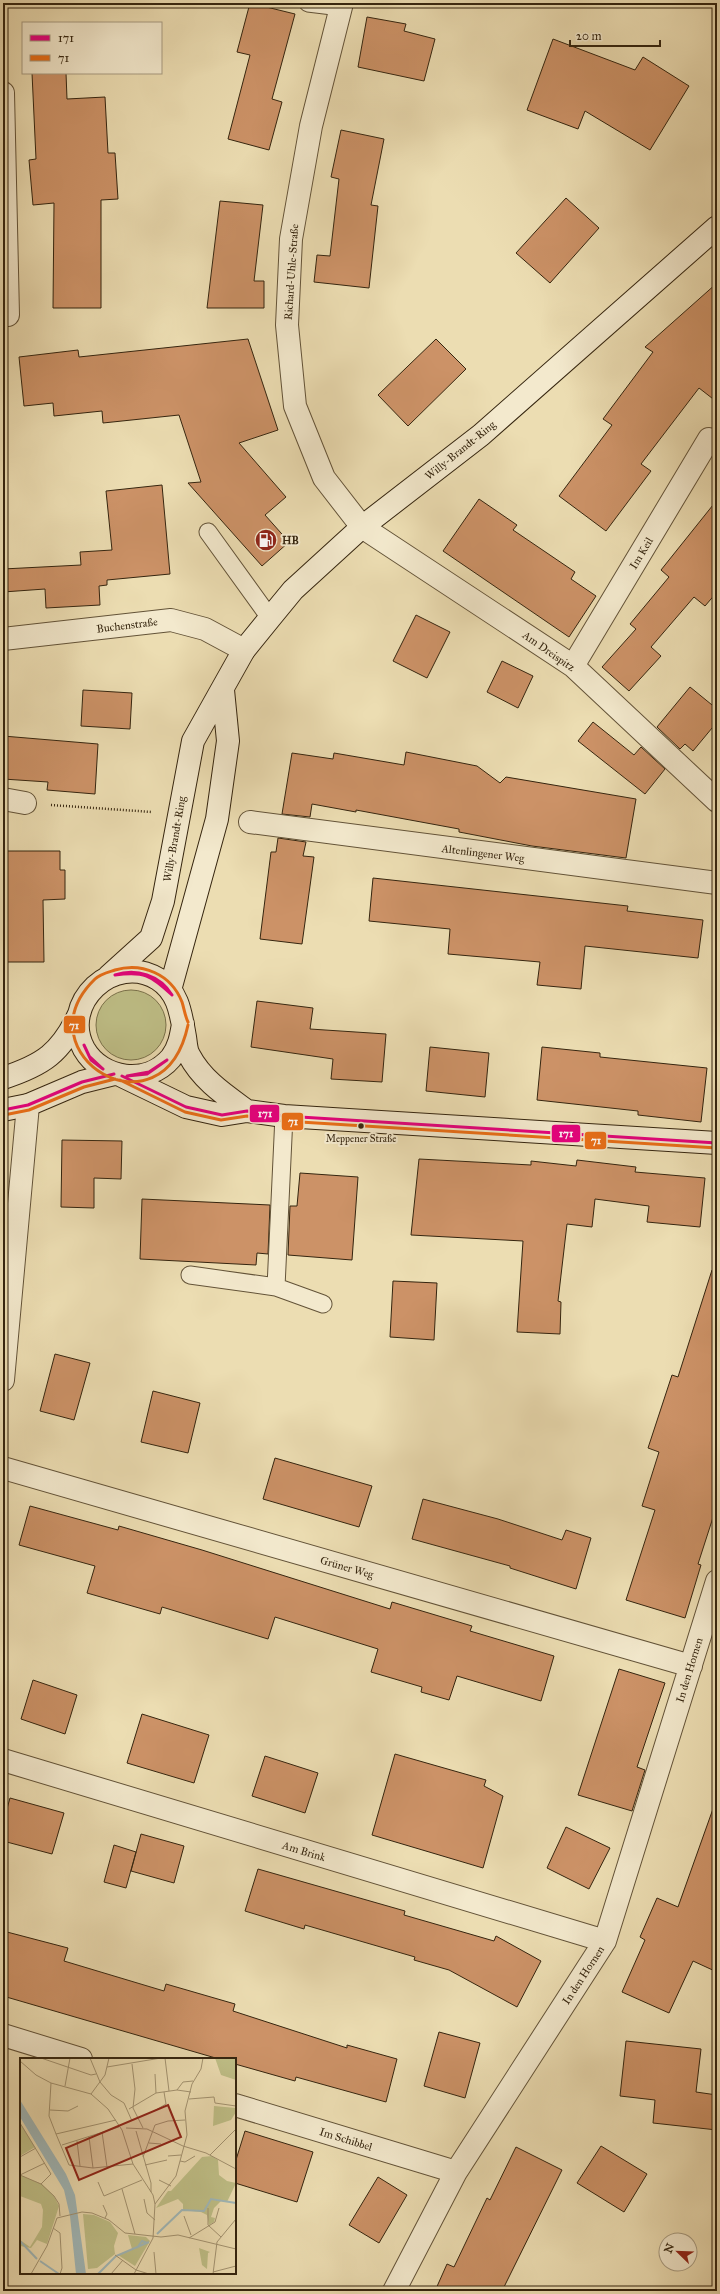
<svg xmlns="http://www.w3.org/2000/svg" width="720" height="2294" font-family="'IM FELL Great Primer',serif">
  <rect width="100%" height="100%" fill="#ecddb2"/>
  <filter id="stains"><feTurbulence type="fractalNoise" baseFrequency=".005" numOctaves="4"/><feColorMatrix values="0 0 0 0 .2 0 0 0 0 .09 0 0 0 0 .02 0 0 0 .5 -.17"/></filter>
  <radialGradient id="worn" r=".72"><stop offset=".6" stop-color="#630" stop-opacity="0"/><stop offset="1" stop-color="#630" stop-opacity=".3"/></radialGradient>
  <!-- green -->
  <path fill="#bfbf87" stroke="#7a724b" d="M96 1025a35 35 0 1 1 70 0a35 35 0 1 1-70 0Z"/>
  <!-- building -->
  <path fill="#cc9267" stroke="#35250f" d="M250 3 295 14 272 99 282 102 269 150 228 139 250 55 237 52Z
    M367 17 406 24 404 31 435 39 424 81 358 67Z
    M553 39 635 70 643 57 689 86 650 150 585 111 578 129 527 110Z
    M32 73H66L67 99 105 97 108 153H115L118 199 101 200V308H53L54 203 33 205 29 160 36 159Z
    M341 130 384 139 371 205 378 206 369 288 314 282 317 255 330 256 339 179 331 177Z
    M566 198 599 228 550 283 516 253Z
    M220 201 263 205 254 281H264V308H207Z
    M717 283V402L699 388 641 464 651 471 606 531 559 496 612 425 603 419 653 352 645 347Z
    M248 339 278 430 239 443 286 497 265 515 289 542 262 566 188 483 201 482 179 415 103 423 102 411 54 416 53 403 24 406 19 357 78 350 79 357Z
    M436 339 466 369 408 426 378 395Z
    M162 485 170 574 107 580V585L99 586 100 605 46 608 45 589 3 592V569L81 565 80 552 112 550 106 491Z
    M479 499 517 525 513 530 575 572 571 579 596 596 569 637 443 551Z
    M717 500V592L705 606 694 597 651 647 661 656 629 691 602 667 636 629 630 624 669 577 661 570Z
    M416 615 450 632 427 678 393 661Z
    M502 661 533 676 518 708 487 692Z
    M690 687 717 709V722L693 751 685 744 680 749 657 727Z
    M83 690 132 693 130 729 81 726Z
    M593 722 634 755 641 747 665 769 645 794 578 741Z
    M3 736 98 744 95 794 47 790 48 782 3 779Z
    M406 752 477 766 500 783 506 777 636 799 626 858 532 846 459 832V829L356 810V812L312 804 310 817 282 814 292 753 333 759 334 753 404 765Z
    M278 838 306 842 303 856 314 857 302 944 260 939 271 852H276Z
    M3 851H60V870H65V899L43 900 44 962H3Z
    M373 878 628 906 627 911 703 920 698 958 585 946 581 989 537 985 540 962 448 954 450 929 369 921Z
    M257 1001 313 1008 310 1029 386 1034 382 1082 331 1079 333 1059 251 1047Z
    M430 1047 489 1053 485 1097 426 1091Z
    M542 1047 600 1053V1057L707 1068 701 1122 638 1115V1111L537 1100Z
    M62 1140 122 1141 121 1179 94 1178V1208L61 1207Z
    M419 1159 531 1165V1161L576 1166 577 1160 636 1167 635 1172 705 1178 700 1227 647 1222 649 1206 595 1199 592 1227 567 1224 558 1301 561 1302 560 1334 517 1332 523 1241 411 1235Z
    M300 1173 358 1177 352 1260 288 1255 290 1206H297Z
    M142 1199 270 1205 268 1254 257 1253 256 1265 140 1259Z
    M712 1270 717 1271V1505L698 1564 701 1565 685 1618 626 1600 655 1510 642 1506 659 1452 648 1448 672 1375 678 1377Z
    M393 1281 437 1283 434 1340 390 1337Z
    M55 1354 90 1363 74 1420 40 1411Z
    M153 1391 200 1403 188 1453 141 1442Z
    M275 1458 372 1486 359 1527 263 1499Z
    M423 1499 498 1519 562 1540 566 1530 591 1538 576 1589 510 1568V1566L412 1539Z
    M30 1506 118 1530 119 1526 202 1550 390 1609 392 1602 472 1626 470 1631 554 1656 541 1701 457 1676 449 1700 421 1692 422 1687 371 1672 378 1649 275 1617 268 1639 162 1607 160 1614 87 1593 95 1566 19 1545Z
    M619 1669 665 1683 637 1767 645 1770 632 1811 578 1795Z
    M33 1680 77 1695 65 1734 21 1719Z
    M142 1714 209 1735 194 1783 127 1763Z
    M395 1754 486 1780 484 1786 503 1796 483 1868 372 1835Z
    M265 1756 318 1773 305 1813 252 1796Z
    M10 1798 64 1813 52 1854 3 1841V1823Z
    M714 1806 717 1807V1972L693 1961 669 2013 622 1992 645 1940 640 1937 657 1898 678 1907Z
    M566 1827 610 1848 589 1889 547 1868Z
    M141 1834 184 1846 174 1883 131 1871Z
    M114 1845 136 1852 126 1888 104 1882Z
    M258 1869 405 1911 404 1915 494 1941 496 1936 541 1961 517 2007 449 1970 414 1960 415 1957 305 1925 304 1929 245 1911Z
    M7 1932 68 1948 64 1961 164 1991 166 1984 235 2004 233 2011 347 2048V2045L397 2059 386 2102 296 2077 295 2081 235 2064V2059H219L3 1996V1947Z
    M439 2032 480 2043 465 2098 424 2086Z
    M626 2041 701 2049 696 2092 717 2095V2130L653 2123 655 2100 620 2096Z
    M245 2131 313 2152 297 2202 235 2183V2163Z
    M601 2146 647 2174 624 2212 577 2183Z
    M516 2147 562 2170 503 2289 508 2291H435L447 2264 454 2267 487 2198 490 2200Z
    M378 2177 407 2195 379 2243 349 2225Z"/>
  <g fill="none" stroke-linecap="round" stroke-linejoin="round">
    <!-- lane casing -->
    <g stroke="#635338" stroke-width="19">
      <path id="lane" d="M308 3 341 7
        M208 532 270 618
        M190 1275 276 1287 284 1116
        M276 1287 323 1304"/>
    </g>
    <!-- street casing -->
    <g stroke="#635338" stroke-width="24">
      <path id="street" d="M342 3 311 126 291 239 287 325 295 406 324 478 362 527 573 666 717 801
        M3 93 8 315
        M3 639 171 620 205 629 244 650
        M573 666 709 439
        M3 799 25 803
        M250 822 717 883
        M3 1380 28 1105
        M3 1468 691 1666
        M3 1760 605 1941
        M3 2035 81 2059
        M235 2105 456 2172
        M394 2291 456 2172 605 1941 717 1581"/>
    </g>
    <!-- secondary casing -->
    <g stroke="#35250f" stroke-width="24">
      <path id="secondary" d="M109 976 151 938 163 901 193 741 244 650 270 618 293 590 362 527 481 435 717 227
        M170 990 217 819 228 741 223 690
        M183 1024C181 1036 179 1048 171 1058 147 1086 102 1080 84 1049 59 1003 114 952 158 979 179 992 181 1015 185 1037 186 1043 186 1050 189 1055 202 1080 225 1095 247 1111
        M122 1076 186 1107 222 1115 247 1111 284 1116 717 1143
        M3 1078C43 1065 61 1053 79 1014
        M3 1110 28 1105 82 1082 114 1074"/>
    </g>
    <!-- path -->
    <path stroke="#35250f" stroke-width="2.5" stroke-dasharray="1 2" stroke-linecap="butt" d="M51 805 152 812"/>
    <!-- lane -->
    <use href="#lane" stroke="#f3e9cd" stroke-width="17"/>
    <!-- street -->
    <use href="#street" stroke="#f3e9cd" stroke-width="22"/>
    <!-- secondary -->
    <use href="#secondary" stroke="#f3e9cd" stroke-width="22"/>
    <!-- bus-1 casing -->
    <g stroke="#f3e9cd" stroke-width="6">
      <path id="bus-1" d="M115 975C136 968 160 975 172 995
        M115 975C144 971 151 975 172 995
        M84 1045 89 1056 103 1069
        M84 1045 91 1060 103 1069
        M122 1076 186 1107 222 1115 247 1111 284 1116 717 1143
        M127 1076 147 1074 167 1060
        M127 1076 149 1072 167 1060
        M3 1110 28 1105 82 1082 114 1074"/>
    </g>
    <!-- bus-2 casing -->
    <g stroke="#f3e9cd" stroke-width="6">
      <path id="bus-2" d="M188 1022C185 1016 184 1008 182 1002 171 974 142 962 115 970 109 972 100 974 95 979 18 1054 163 1142 188 1025
        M120 1080 185 1112 221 1120 247 1116 284 1121 717 1148
        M4 1115 29 1110 84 1087 115 1079"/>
    </g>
    <!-- bus-1 -->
    <use href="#bus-1" stroke="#e5007d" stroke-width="3"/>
    <!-- bus-2 -->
    <use href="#bus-2" stroke="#ea6e16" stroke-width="3"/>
  </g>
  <!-- icons -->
  <defs>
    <g id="fuel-disc" transform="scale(1.15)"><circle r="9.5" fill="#8f2418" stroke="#f3e9cd"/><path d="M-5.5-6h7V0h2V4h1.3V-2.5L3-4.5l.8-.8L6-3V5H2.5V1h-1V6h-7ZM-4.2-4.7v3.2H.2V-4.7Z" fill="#fff"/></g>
  </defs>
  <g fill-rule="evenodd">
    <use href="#fuel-disc" x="266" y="540"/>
  </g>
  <!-- markers -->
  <circle fill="#35250f" stroke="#f3e9cd" stroke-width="1.5" cx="361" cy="1126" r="3.5"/>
  <g text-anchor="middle" stroke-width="4" stroke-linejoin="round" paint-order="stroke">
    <!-- bus labels -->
    <g font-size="10" fill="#35250f" stroke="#f3e9cd">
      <text x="361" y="1142">Meppener Straße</text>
    </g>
    <!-- street labels -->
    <g font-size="11" fill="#35250f" stroke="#f3e9cd">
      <text transform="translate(291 272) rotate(-86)" y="4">Richard-Uhle-Straße</text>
      <text transform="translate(460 450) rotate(-39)" y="4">Willy-Brandt-Ring</text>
      <text transform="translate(641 553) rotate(-59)" y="4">Im Keil</text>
      <text transform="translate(127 625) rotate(-7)" y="4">Buchenstraße</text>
      <text transform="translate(549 651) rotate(35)" y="4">Am Dreispitz</text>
      <text transform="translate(174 839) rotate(-80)" y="4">Willy-Brandt-Ring</text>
      <text transform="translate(483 853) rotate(7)" y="4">Altenlingener Weg</text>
      <text transform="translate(347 1567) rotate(16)" y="4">Grüner Weg</text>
      <text transform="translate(689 1670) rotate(-73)" y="4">In den Hornen</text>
      <text transform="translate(304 1851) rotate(17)" y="4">Am Brink</text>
      <text transform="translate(583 1975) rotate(-57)" y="4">In den Hornen</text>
      <text transform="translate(346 2139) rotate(17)" y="4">Im Schibbel</text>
    </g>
    <!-- poi labels -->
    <g font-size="11" font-weight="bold" fill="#35250f" stroke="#f3e9cd" text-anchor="start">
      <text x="282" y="544">HB</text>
    </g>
  </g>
  <!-- overview -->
  <g transform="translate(20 2058)">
    <rect width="216" height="216" fill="#ecddb2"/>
    <path d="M195 0H216V22L201 17ZM194 48 216 50V54L211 62 193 68ZM0 65 15 89 0 98ZM192 98 198 102 199 117 207 123 216 125 207 144 201 143 194 150 191 159 195 160 194 164 189 167 187 157 181 154 163 152V146L158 141 136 150 148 133H151L182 99ZM0 117 22 126 34 138 39 148 27 186 17 182 11 190 0 188V182L10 189 22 169 23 152 21 146 0 138ZM63 156 74 157 90 164 98 175 94 188 95 196 77 210 68 211ZM108 177 126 179 130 183 115 208 98 197 112 191ZM179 190 190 194 188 195 187 211 182 207Z" fill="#bfbf87"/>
    <path d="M0 42 46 116 55 137 66 216H56L50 158 44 132 0 59Z" fill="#a0b8b9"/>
    <path fill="none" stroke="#a0b8b9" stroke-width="2" d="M137 176 162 152 184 153 191 141 216 145M0 183 17 201M117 190 122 183 127 185M20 203 39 216M78 216 96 198 129 184"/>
    <path fill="none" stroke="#a39371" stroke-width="1" d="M21 0 71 17 76 16M70 0 80 24 91 37 104 45 112 63M145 0 149 33M0 3 16 17 31 25 71 36 88 51 102 72M112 6 115 31 113 50 123 70M87 9 141 0M135 16 136 35M31 25 29 58 36 76 96 62M45 28 50 0M157 32 163 24 173 23M71 36 85 17 89 0M169 41 194 39 195 45 216 48M109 51 136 35 157 32 171 34M30 52 48 53 58 48M134 53 146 46 144 34M0 65 31 116 21 126M106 70 127 71 163 88 186 95 216 111M102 72 113 106 133 137 135 146 133 180 114 216M116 73 131 125V134M82 74 87 109M36 76 49 107 73 110 113 106M69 79 73 110M57 83 60 108M129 85 141 86M42 87 99 69M190 97 216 71M148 98 161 97M0 99 16 90M123 99 135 67 148 63 165 62M160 103 165 104 175 98M125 107 147 102M0 117 21 126 34 138 39 146 40 158M0 117 25 105M139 122 151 128M78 124 84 138 122 122M102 131 115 176M124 141 127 155 135 162M135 146 156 118 167 77 165 53 172 26 181 11 183 0M83 147 87 156 85 160M188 150V167L201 179M164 158 171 177M33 170 40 175 42 210 40 216M169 180 195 164 199 150M134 194 136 216M95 197 116 212 129 216M193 214 216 208M11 216 27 188 37 160 62 154 72 155 89 162 105 175 141 179 158 177 216 191M91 216 103 202M193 216 197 184 216 161"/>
    <path fill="#8f2418" fill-opacity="0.15" stroke="#8f2418" stroke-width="2" d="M148 47 161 79 59 122 46 90Z"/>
    <rect width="216" height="216" fill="none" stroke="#35250f" stroke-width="2"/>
  </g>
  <g stroke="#f3e9cd" stroke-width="1.5">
    <rect x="63" y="1015" width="23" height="19" rx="4" fill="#ea6e16"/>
    <rect x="249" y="1104" width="31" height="19" rx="4" fill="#e5007d"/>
    <rect x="281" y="1112" width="23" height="19" rx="4" fill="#ea6e16"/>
    <rect x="551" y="1124" width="30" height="19" rx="4" fill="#e5007d"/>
    <rect x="584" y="1131" width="23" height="19" rx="4" fill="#ea6e16"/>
  </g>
  <g font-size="11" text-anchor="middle" font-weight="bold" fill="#fff">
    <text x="74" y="1029">71</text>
    <text x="265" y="1117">171</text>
    <text x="293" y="1125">71</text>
    <text x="566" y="1137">171</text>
    <text x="596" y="1144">71</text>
  </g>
  <!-- margin -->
  <rect width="720" height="2294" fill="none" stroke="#ecddb2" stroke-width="16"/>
  <rect x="4" y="4" width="712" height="2286" fill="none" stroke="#35250f" stroke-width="2"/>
  <rect x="8" y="8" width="704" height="2278" fill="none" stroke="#35250f"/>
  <!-- legend -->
  <rect x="22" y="22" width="140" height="52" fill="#f3e9cd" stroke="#a79b81"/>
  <rect x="30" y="35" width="20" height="6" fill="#e5007d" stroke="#a79b81"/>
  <text x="58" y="42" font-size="12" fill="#35250f">171</text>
  <rect x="30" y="55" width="20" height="6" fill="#ea6e16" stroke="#a79b81"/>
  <text x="58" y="62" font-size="12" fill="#35250f">71</text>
  <!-- north arrow -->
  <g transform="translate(678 2252) rotate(293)"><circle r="19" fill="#f3e9cd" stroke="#a79b81"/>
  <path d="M0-3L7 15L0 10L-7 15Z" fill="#8f2418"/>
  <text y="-6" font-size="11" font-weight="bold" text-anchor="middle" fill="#35250f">N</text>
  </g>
  <!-- scale -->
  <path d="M570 40v6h90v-6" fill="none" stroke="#35250f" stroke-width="2"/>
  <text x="576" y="40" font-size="12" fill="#35250f" stroke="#f3e9cd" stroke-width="3" paint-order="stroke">20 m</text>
  <rect width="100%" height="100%" filter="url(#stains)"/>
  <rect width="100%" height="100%" fill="url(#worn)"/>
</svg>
